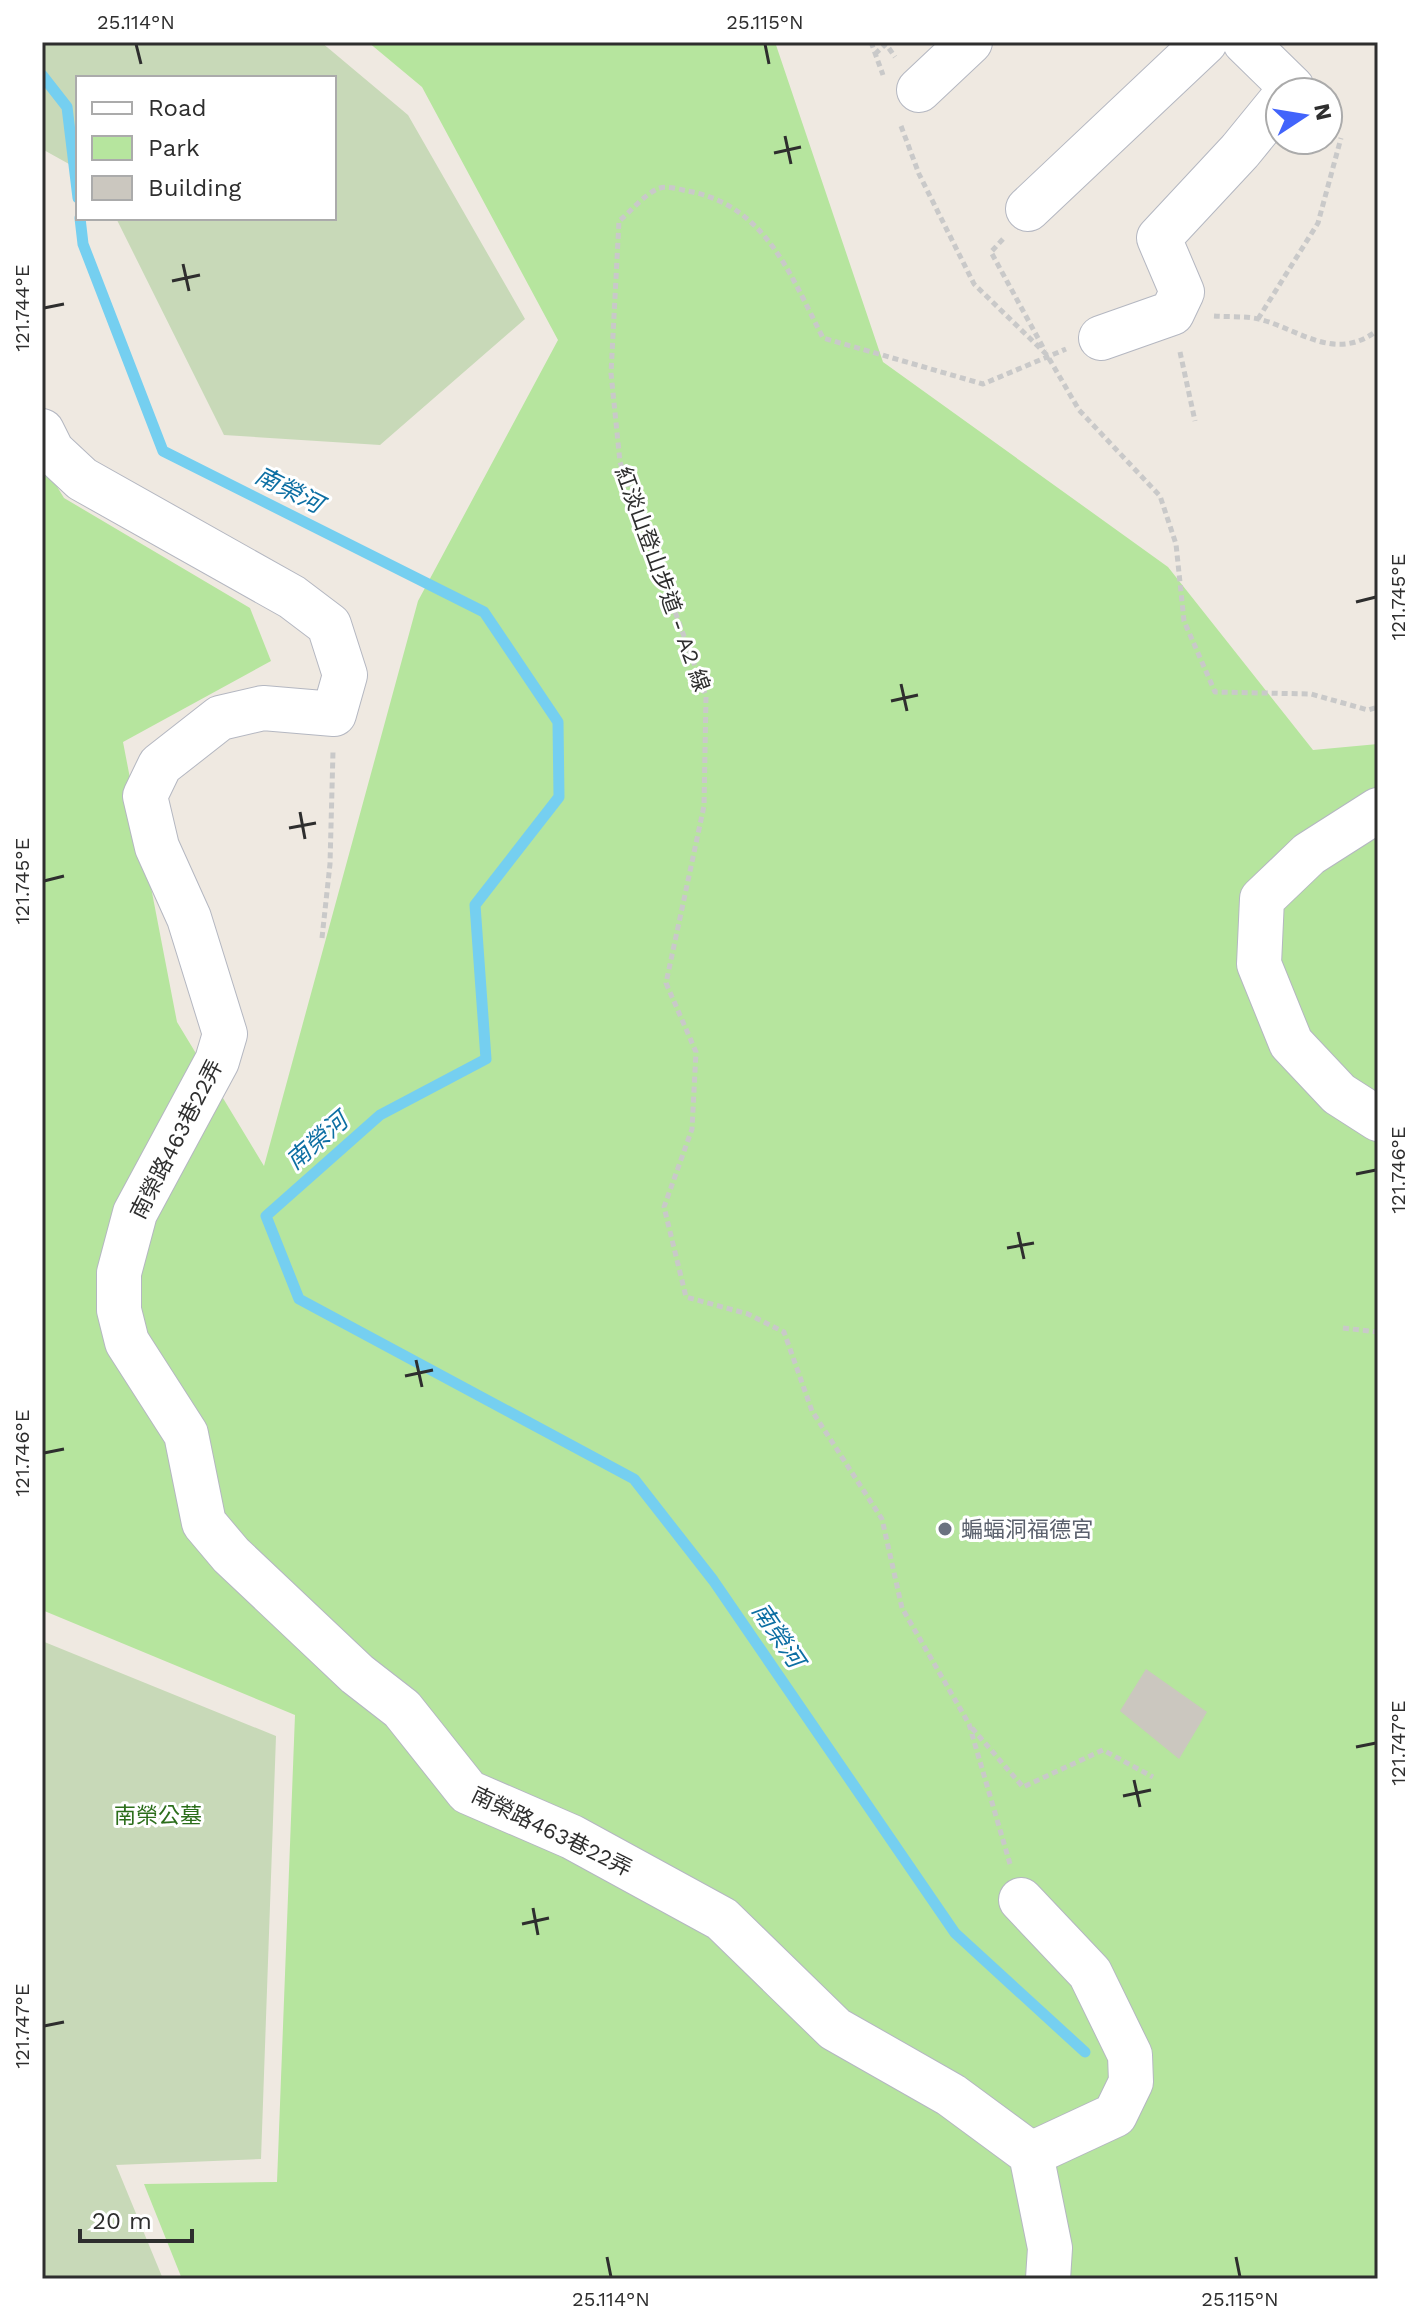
<svg xmlns="http://www.w3.org/2000/svg" width="1420" height="2321" font-family="'Work Sans','Noto Sans TC',sans-serif">
  <rect width="100%" height="100%" fill="#efe9e1"/>
  <!-- green -->
  <path fill="#b6e59e" d="M368 42H775L883 362 1168 567 1313 750 1378 744V2279H182L144 2184 277 2182 295 1715 42 1610V462L64 498 250 608 271 661 123 742 177 1022 264 1166 418 601 558 340 422 87Z"/>
  <!-- cemetery -->
  <path fill="#c8d9b8" d="M42 42H321L408 115 525 319 380 445 224 435 116 218H334V78H78V169L42 149Z
    M42 1641 276 1736 261 2159 116 2165 163 2279H42Z"/>
  <g fill="none" stroke-linecap="round" stroke-linejoin="round">
    <!-- stream -->
    <path stroke="#75cff0" stroke-width="11" d="M42 75 67 107 78 198
      M80 218 83 244 163 451 484 612 558 722 559 797 475 905 486 1059 380 1115 266 1216 299 1299 634 1479 713 1580 955 1933 1085 2052"/>
  </g>
  <!-- building -->
  <path fill="#cbc7bf" d="M1146 1669 1207 1712 1179 1759 1120 1711Z"/>
  <g fill="none" stroke-linecap="round" stroke-linejoin="round">
    <!-- minor casing -->
    <g stroke="#b4b7c1" stroke-width="46">
      <path id="minor" d="M1245 42 1292 88 1288 92
        M919 90 970 42
        M1028 209 1205 42
        M1101 338 1172 313 1182 292 1159 238 1240 151 1280 102
        M42 431 52 451 82 479 292 597 329 625 345 675 334 714 263 708 220 718 160 765 145 796 157 847 189 918 225 1034 217 1061 135 1213 119 1273V1310L127 1342 186 1434 204 1523 231 1555 357 1674 402 1709 468 1792 572 1837 722 1919 835 2029 951 2095 1031 2154
        M1378 810 1309 854 1262 899 1259 964 1291 1043 1339 1094 1378 1119
        M1021 1900 1090 1973 1130 2055 1131 2082 1115 2115 1031 2154
        M1031 2154 1050 2248 1048 2279"/>
    </g>
    <!-- path -->
    <path stroke="#c9c9c9" stroke-width="5" stroke-dasharray="6 4" stroke-linecap="butt" d="M871 42 883 75
      M875 54 886 44 895 57
      M901 126 919 174 974 284 1047 355 1079 410 1160 496 1176 544 1184 621 1215 692 1311 694 1368 710 1378 707
      M1003 239 991 252 1045 351
      M1214 316C1228 317 1245 316 1259 319 1301 330 1335 363 1378 330
      M1258 319 1318 223 1341 138
      M1180 352 1195 421
      M322 938 330 864 333 751
      M1343 1328 1378 1332
      M972 1728 1023 1787 1103 1750 1153 1777
      M1010 1864 969 1724 902 1608 882 1519 812 1411 784 1332 748 1314 686 1297 664 1207 692 1129 696 1052 666 983 704 806 706 696 620 462 611 373 619 221C630 212 643 196 657 189 666 185 678 189 687 191 765 204 791 276 823 338L983 384 1066 349"/>
    <!-- minor -->
    <use href="#minor" stroke="#fff" stroke-width="44"/>
  </g>
  <!-- ticks -->
  <path fill="none" stroke="#2e2e2e" stroke-width="3" d="M136 44 141 64M765 44 769 64M785 136 791 164M774 153 801 147M183 264 189 291M172 281 200 275M44 308 64 304M1356 602 1376 597M901 684 907 711M891 701 918 695M300 812 305 839M289 828 316 823M44 881 64 876M1356 1174 1376 1170M1018 1232 1024 1259M1007 1248 1034 1243M416 1360 422 1387M405 1376 433 1370M44 1453 64 1449M1356 1747 1376 1743M1134 1780 1140 1807M1123 1796 1151 1790M533 1908 538 1935M522 1924 549 1918M44 2026 64 2022M607 2257 611 2277M1236 2257 1240 2277"/>
  <!-- markers -->
  <circle fill="#6b7280" stroke="#fff" stroke-width="3" cx="945" cy="1529" r="8"/>
  <g text-anchor="middle" stroke-width="6" stroke-linejoin="round" paint-order="stroke">
    <!-- street labels -->
    <g font-size="22" fill="#2e2e2e" stroke="#fff">
      <text transform="translate(663 579) rotate(70)" y="8">紅淡山登山步道 - A2 線</text>
      <text transform="translate(176 1139) rotate(-63)" y="8">南榮路463巷22弄</text>
      <text transform="translate(552 1831) rotate(26)" y="8">南榮路463巷22弄</text>
    </g>
    <!-- worship labels -->
    <g font-size="22" fill="#5b616d" stroke="#fff" text-anchor="start">
      <text x="961" y="1537">蝙蝠洞福德宮</text>
    </g>
    <!-- park labels -->
    <g font-size="22" fill="#2c6e1b" stroke="#fff">
      <text x="158" y="1823">南榮公墓</text>
    </g>
    <!-- water labels -->
    <g font-size="24" font-style="italic" fill="#0d6fa3" stroke="#fff">
      <text transform="translate(289 490) rotate(27)" y="8">南榮河</text>
      <text transform="translate(317 1141) rotate(-41)" y="8">南榮河</text>
      <text transform="translate(778 1635) rotate(56)" y="8">南榮河</text>
    </g>
  </g>
  <!-- border -->
  <rect width="1420" height="2321" fill="none" stroke="#ffffff" stroke-width="88"/>
  <!-- legend -->
  <rect x="76" y="76" width="260" height="144" fill="#ffffff" stroke="#ababab" stroke-width="2"/>
  <rect x="92" y="102" width="40" height="12" fill="#ffffff" stroke="#ababab" stroke-width="2"/>
  <text x="148" y="116" font-size="24" fill="#2e2e2e">Road</text>
  <rect x="92" y="136" width="40" height="24" fill="#b6e59e" stroke="#ababab" stroke-width="2"/>
  <text x="148" y="156" font-size="24" fill="#2e2e2e">Park</text>
  <rect x="92" y="176" width="40" height="24" fill="#cbc7bf" stroke="#ababab" stroke-width="2"/>
  <text x="148" y="196" font-size="24" fill="#2e2e2e">Building</text>
  <!-- north arrow -->
  <g transform="translate(1304 116) rotate(78)"><circle r="38" fill="#ffffff" stroke="#ababab" stroke-width="2"/>
  <path d="M0-6L14 30L0 20L-14 30Z" fill="#4264fb"/>
  <text y="-12" font-size="22" font-weight="bold" text-anchor="middle" fill="#2e2e2e">N</text>
  </g>
  <!-- scale -->
  <path d="M80 2229v12h112v-12" fill="none" stroke="#2e2e2e" stroke-width="4"/>
  <text x="92" y="2229" font-size="24" fill="#2e2e2e" stroke="#ffffff" stroke-width="6" paint-order="stroke">20 m</text>
  <rect x="44" y="44" width="1332" height="2233" fill="none" stroke="#2e2e2e" stroke-width="3"/>
  <g font-size="20" text-anchor="middle" fill="#2e2e2e">
    <text x="136" y="29">25.114°N</text>
    <text x="765" y="29">25.115°N</text>
    <text transform="translate(22 308) rotate(-90)" y="7">121.744°E</text>
    <text transform="translate(1398 597) rotate(-90)" y="7">121.745°E</text>
    <text transform="translate(22 881) rotate(-90)" y="7">121.745°E</text>
    <text transform="translate(1398 1170) rotate(-90)" y="7">121.746°E</text>
    <text transform="translate(22 1453) rotate(-90)" y="7">121.746°E</text>
    <text transform="translate(1398 1743) rotate(-90)" y="7">121.747°E</text>
    <text transform="translate(22 2026) rotate(-90)" y="7">121.747°E</text>
    <text x="611" y="2306">25.114°N</text>
    <text x="1240" y="2306">25.115°N</text>
  </g>
</svg>
